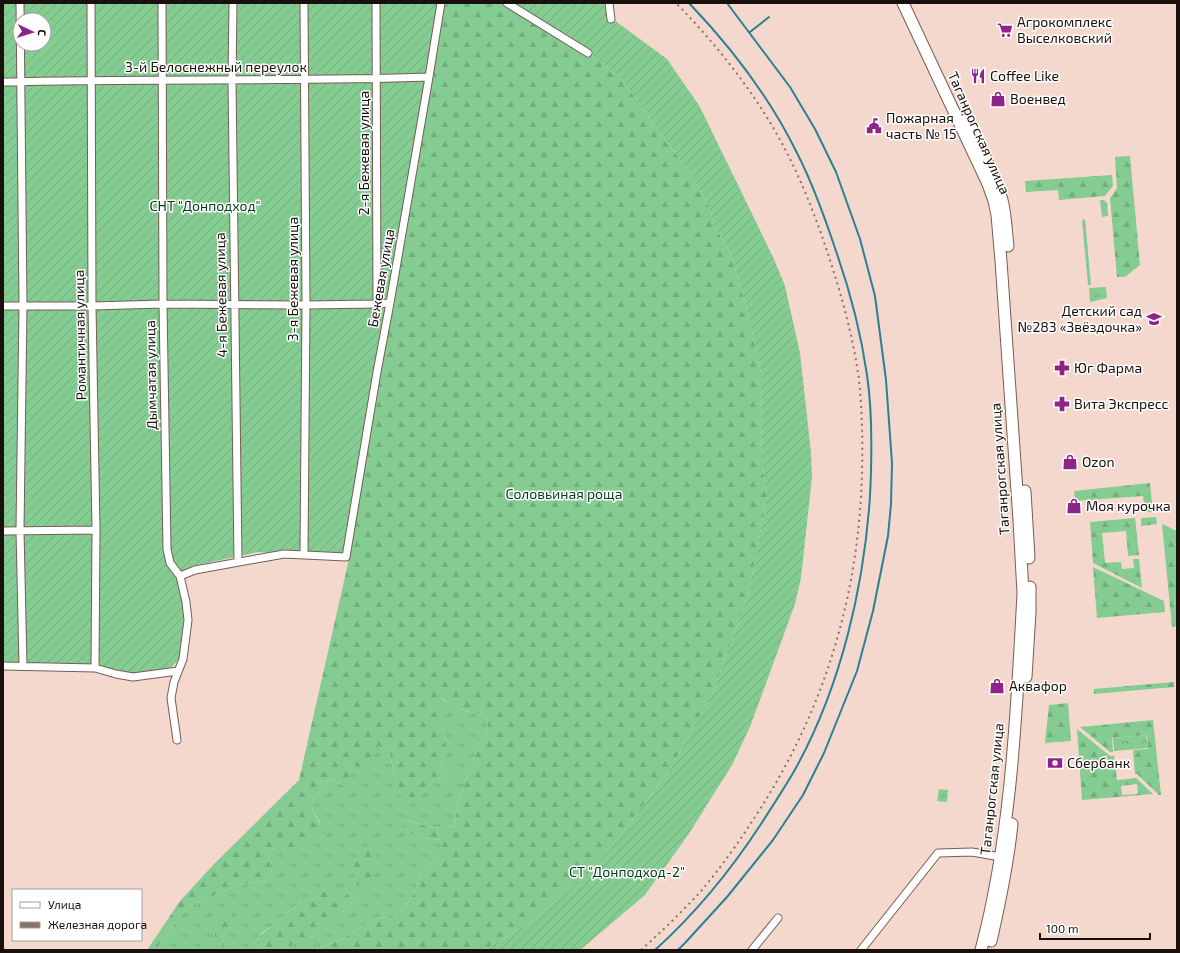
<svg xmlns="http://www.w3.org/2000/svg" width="1180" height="953" font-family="'Exo 2',sans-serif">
  <defs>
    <pattern id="grass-tufts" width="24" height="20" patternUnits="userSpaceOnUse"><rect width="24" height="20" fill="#85cc92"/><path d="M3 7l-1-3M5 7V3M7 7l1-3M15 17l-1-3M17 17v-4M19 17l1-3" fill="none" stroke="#72ae7d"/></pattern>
    <pattern id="forest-firs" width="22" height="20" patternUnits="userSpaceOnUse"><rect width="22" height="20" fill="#85cc92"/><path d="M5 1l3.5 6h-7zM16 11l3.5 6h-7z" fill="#72ae7d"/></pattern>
    <pattern id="park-crowns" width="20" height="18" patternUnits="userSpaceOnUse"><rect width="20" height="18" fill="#85cc92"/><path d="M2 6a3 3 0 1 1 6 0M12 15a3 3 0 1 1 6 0" fill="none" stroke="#72ae7d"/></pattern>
    <pattern id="garden-furrows" width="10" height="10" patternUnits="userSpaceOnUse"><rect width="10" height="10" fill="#85cc92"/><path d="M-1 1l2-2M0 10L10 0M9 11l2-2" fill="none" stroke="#72ae7d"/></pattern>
  </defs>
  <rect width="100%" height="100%" fill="#f5d8cd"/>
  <!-- grass -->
  <path fill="url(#grass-tufts)" d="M1100 200H1104L1107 203 1108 216 1102 217Z
    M1085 219 1091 285H1088L1082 220Z
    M1106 287 1107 298 1090 302 1089 288Z
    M441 698C458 709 467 713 487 714 487 726 490 733 480 743L457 805 455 826 434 828 407 820 419 838 444 840 435 860 419 875 417 888 406 906 395 915 375 919 340 940 314 950H284L285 947 314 936 320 931 324 919 336 913H343L346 906 366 896 334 905 336 898 341 889 325 890 312 901H302L284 915 275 924 261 933 255 943 258 950H226L222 936 231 926 214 933V947L210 950H155L187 907 238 885 265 881 272 873 268 854 276 847 320 823 310 804 329 779 344 785 350 774 345 767 350 763 378 746 389 749 394 774 404 803 420 793 435 779 452 782V774L441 769 446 744 441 717Z"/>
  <!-- forest -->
  <path fill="url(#forest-firs)" fill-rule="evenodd" d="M445 3H507L588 52 623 81 692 176 709 206 715 227 730 252 745 301 761 372 762 463 767 496 749 592 713 692 669 771 619 837 590 872 531 922 484 950H314L340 940 375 919 395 915 406 906 417 888 419 875 435 860 443 840 419 838 402 827 406 820 434 828 455 826 457 805 480 743C490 733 487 726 487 714L474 713 455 707 442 698 441 717 446 744 441 769 452 774 455 779 452 782 435 779 420 793 404 804 394 774 389 749 378 746 366 771 350 763 345 767 350 774 354 786 344 785 329 779 310 804 324 833 286 858 276 847 268 854 272 873 265 881 238 885 187 907 155 950H147L180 901 214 864 299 780 349 559Z
    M1130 156 1140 265 1125 277H1117L1110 198 1117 188 1115 157Z
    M1112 175 1113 186 1105 196 1059 200 1058 190 1026 192 1025 181Z
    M1150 483 1153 512H1145L1143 496 1075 501 1074 491Z
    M1156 517 1157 524 1141 526V518Z
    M1135 518 1139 555 1128 556 1126 531 1102 533 1105 563 1121 562 1122 569 1134 568 1133 559H1139L1142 588 1093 563 1090 522Z
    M1162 524 1177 531V626L1172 627Z
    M1093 567 1164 601 1165 612 1097 618Z
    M1174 682V687L1094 694V689Z
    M1068 703 1071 741 1045 743 1049 705Z
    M1153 720 1161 795H1159L1137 774H1135L1133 750 1148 749 1147 735 1112 738 1113 752H1110L1080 727Z
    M1077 729 1110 756H1114L1117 780 1136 778 1153 794 1082 800ZM1137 784 1138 794 1122 795 1121 786Z
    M370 846 377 850 374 860 371 885 367 888 357 885 355 874 354 860 362 847Z
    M336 886 342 889 336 898 335 904 351 891 363 892 366 896 364 901 358 900 346 906 343 913H336L331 919H324L328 927 327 931C318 932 314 936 306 940L307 944 303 949 299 948 296 944 285 947 284 950H258L255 943 261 934 275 924 284 915 302 901H312L325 890Z
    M230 914 234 918 231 926 222 936 226 950H210L214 946C214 930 215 924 230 914Z"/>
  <!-- park -->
  <path fill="url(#park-crowns)" d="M1146 735 1148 748 1114 751 1113 738Z
    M939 789 948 790 947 802 937 801Z"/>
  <!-- garden -->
  <path fill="url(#garden-furrows)" fill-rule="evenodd" d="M3 3H445L349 559 258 552 192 566 178 577 184 602 183 640 179 659 172 667 136 674 3 664ZM20 20H44V44H20Z
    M507 3H604L607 15 667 59 700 107 773 257 785 286 800 353 811 453 812 477 801 578 795 604 750 727 732 765 688 835 645 895 580 950H484L531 922 590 872 619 837 669 771 713 692 749 592 767 496 762 463 761 372 745 301 730 252 715 227 709 206 692 176 623 81 588 52Z"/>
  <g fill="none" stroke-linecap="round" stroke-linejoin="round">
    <!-- stream -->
    <path stroke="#2b8094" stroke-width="2" d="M750 32 769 17
      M655 950C696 913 731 870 761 824 773 805 786 786 797 766 841 685 864 587 870 496 872 456 873 415 867 375 861 333 850 291 836 251 825 218 813 184 797 153 770 98 731 47 689 3
      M678 950 685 943 727 897 773 840 803 795 824 753 857 671 873 611 888 536 891 504 892 463 886 380 875 296 860 239 836 172 815 129 790 87 727 3"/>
    <!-- minor casing -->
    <g stroke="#765d54" stroke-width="9">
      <path id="minor" d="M20 3 23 306 20 530 23 666
        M91 3 92 306 96 530 95 668
        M162 3 163 304 167 549 170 563 180 576 186 602 188 620 183 659 174 682 171 698 177 740
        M233 3 232 80 238 562
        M304 3 306 305 304 554
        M376 3 377 304
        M507 3 588 53
        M609 3 611 19
        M3 82C145 78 287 82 429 77
        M3 306H92L163 304 306 305 377 304 390 303
        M3 531 96 530
        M180 576 195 570 284 554 346 557 377 372 390 303 429 77 441 3
        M3 666 95 668 116 674 133 677 178 671
        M752 950 778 918
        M861 950 938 853 972 852 1001 857"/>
    </g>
    <!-- primary casing -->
    <g stroke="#765d54" stroke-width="13">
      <path id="primary" d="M903 3 988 184 994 201 997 215 1001 261 1019 520 1023 593 1022 612C1016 724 1010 841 981 950
        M967 119C979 145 994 172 1002 200 1006 215 1006 231 1008 246
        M1025 491 1029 558
        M1026 677 1030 612V587
        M991 941C1000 902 1008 863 1012 824"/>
    </g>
    <!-- minor -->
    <use href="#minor" stroke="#fff" stroke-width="7"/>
    <!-- primary -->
    <use href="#primary" stroke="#fff" stroke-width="11"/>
    <!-- rail -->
    <path stroke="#85726b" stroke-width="2" stroke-dasharray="2 4" stroke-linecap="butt" d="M641 950C662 931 683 911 702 890 721 867 739 842 755 817 819 719 854 613 861 497 863 458 863 419 859 380 853 336 841 293 827 251 814 212 799 174 779 138 752 89 715 43 676 3"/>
  </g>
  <!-- icons -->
  <defs>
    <g id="supermarket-bare" transform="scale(1.2)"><path d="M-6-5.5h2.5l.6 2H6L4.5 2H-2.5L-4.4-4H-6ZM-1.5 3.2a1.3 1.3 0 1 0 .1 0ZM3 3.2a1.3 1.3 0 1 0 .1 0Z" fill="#8e2388" stroke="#fff" stroke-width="2.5" paint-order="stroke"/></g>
    <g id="restaurant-bare" transform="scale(1.2)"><path d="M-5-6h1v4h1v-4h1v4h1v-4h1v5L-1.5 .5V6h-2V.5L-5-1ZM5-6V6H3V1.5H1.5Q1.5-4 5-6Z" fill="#8e2388" stroke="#fff" stroke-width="2.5" paint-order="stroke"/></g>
    <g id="shop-bare" transform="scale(1.2)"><path d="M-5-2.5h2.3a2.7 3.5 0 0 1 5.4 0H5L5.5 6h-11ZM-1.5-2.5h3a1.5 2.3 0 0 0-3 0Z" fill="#8e2388" stroke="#fff" stroke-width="2.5" paint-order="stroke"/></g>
    <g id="civic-bare" transform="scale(1.2)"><path d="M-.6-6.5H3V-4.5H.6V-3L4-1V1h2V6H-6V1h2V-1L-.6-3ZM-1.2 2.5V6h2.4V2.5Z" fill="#8e2388" stroke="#fff" stroke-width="2.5" paint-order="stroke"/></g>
    <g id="school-bare" transform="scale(1.2)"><path d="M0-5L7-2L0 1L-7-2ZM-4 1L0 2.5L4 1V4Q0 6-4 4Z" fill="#8e2388" stroke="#fff" stroke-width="2.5" paint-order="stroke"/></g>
    <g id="pharmacy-bare" transform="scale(1.2)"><path d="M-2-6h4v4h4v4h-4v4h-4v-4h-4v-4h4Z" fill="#8e2388" stroke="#fff" stroke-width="2.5" paint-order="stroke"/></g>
    <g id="bank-bare" transform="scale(1.2)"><path d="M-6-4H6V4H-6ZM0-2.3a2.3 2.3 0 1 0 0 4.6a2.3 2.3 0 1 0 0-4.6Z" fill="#8e2388" stroke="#fff" stroke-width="2.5" paint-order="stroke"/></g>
  </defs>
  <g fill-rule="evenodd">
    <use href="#supermarket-bare" x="1005" y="30"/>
    <use href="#restaurant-bare" x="978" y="76"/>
    <use href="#shop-bare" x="998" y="99"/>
    <use href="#civic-bare" x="874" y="126"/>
    <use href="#school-bare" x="1154" y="319"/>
    <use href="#pharmacy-bare" x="1062" y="368"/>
    <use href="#pharmacy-bare" x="1062" y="404"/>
    <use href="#shop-bare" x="1070" y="462"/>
    <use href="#shop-bare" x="1074" y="506"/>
    <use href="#shop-bare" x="997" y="686"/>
    <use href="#bank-bare" x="1055" y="763"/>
  </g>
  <g text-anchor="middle" stroke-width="3" stroke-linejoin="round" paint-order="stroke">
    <!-- poi labels -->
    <g font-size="14" fill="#190f0c" stroke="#fff" text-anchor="start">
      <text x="1017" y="27">Агрокомплекс<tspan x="1017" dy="16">Выселковский</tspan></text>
      <text x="990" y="81">Coffee Like</text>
      <text x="1010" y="104">Военвед</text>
      <text x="886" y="123">Пожарная<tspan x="886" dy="16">часть № 15</tspan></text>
      <text x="1142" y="316" text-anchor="end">Детский сад<tspan x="1142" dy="16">№283 «Звёздочка»</tspan></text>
      <text x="1074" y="373">Юг Фарма</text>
      <text x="1074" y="409">Вита Экспресс</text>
      <text x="1082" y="467">Ozon</text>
      <text x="1086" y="511">Моя курочка</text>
      <text x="1009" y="691">Аквафор</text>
      <text x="1067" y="768">Сбербанк</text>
    </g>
    <!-- street labels -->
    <g font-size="14" fill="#190f0c" stroke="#fff">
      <text x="216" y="72">3-й Белоснежный переулок</text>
      <text transform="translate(979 133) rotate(66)" y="5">Таганрогская улица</text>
      <text transform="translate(364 153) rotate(-90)" y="5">2-я Бежевая улица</text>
      <text transform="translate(381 278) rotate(-80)" y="5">Бежевая улица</text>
      <text transform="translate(293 279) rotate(-90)" y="5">3-я Бежевая улица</text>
      <text transform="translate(221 295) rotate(-91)" y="5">4-я Бежевая улица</text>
      <text transform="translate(80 335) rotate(-91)" y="5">Романтичная улица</text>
      <text transform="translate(151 375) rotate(-91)" y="5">Дымчатая улица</text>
      <text transform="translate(1000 469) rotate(-94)" y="5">Таганрогская улица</text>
      <text transform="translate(992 789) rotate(-84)" y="5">Таганрогская улица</text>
    </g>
    <!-- park labels -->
    <g font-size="14" fill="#033d17" stroke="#fff">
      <text x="205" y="211">СНТ "Донподход"</text>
      <text x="564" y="499">Соловьиная роща</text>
      <text x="627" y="877">СТ "Донподход-2"</text>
    </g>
  </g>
  <!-- border -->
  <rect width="1180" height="953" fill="none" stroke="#190f0c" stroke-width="8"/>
  <!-- legend -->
  <rect x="12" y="889" width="130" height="52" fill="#ffffff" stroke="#a39f9e"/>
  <rect x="20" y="902" width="20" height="6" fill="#ffffff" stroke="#a39f9e"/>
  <text x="48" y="909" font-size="12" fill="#190f0c">Улица</text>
  <rect x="20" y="922" width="20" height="6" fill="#85726b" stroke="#a39f9e"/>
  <text x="48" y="929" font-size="12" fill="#190f0c">Железная дорога</text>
  <!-- north arrow -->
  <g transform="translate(32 32) rotate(94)"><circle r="19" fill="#ffffff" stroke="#a39f9e"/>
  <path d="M0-3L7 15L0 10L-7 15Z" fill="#8e2388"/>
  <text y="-6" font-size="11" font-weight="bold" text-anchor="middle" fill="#190f0c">С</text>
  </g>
  <!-- scale -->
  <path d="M1040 933v6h110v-6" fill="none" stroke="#190f0c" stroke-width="2"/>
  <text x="1046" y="933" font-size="12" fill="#190f0c" stroke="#ffffff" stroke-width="3" paint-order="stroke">100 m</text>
</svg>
